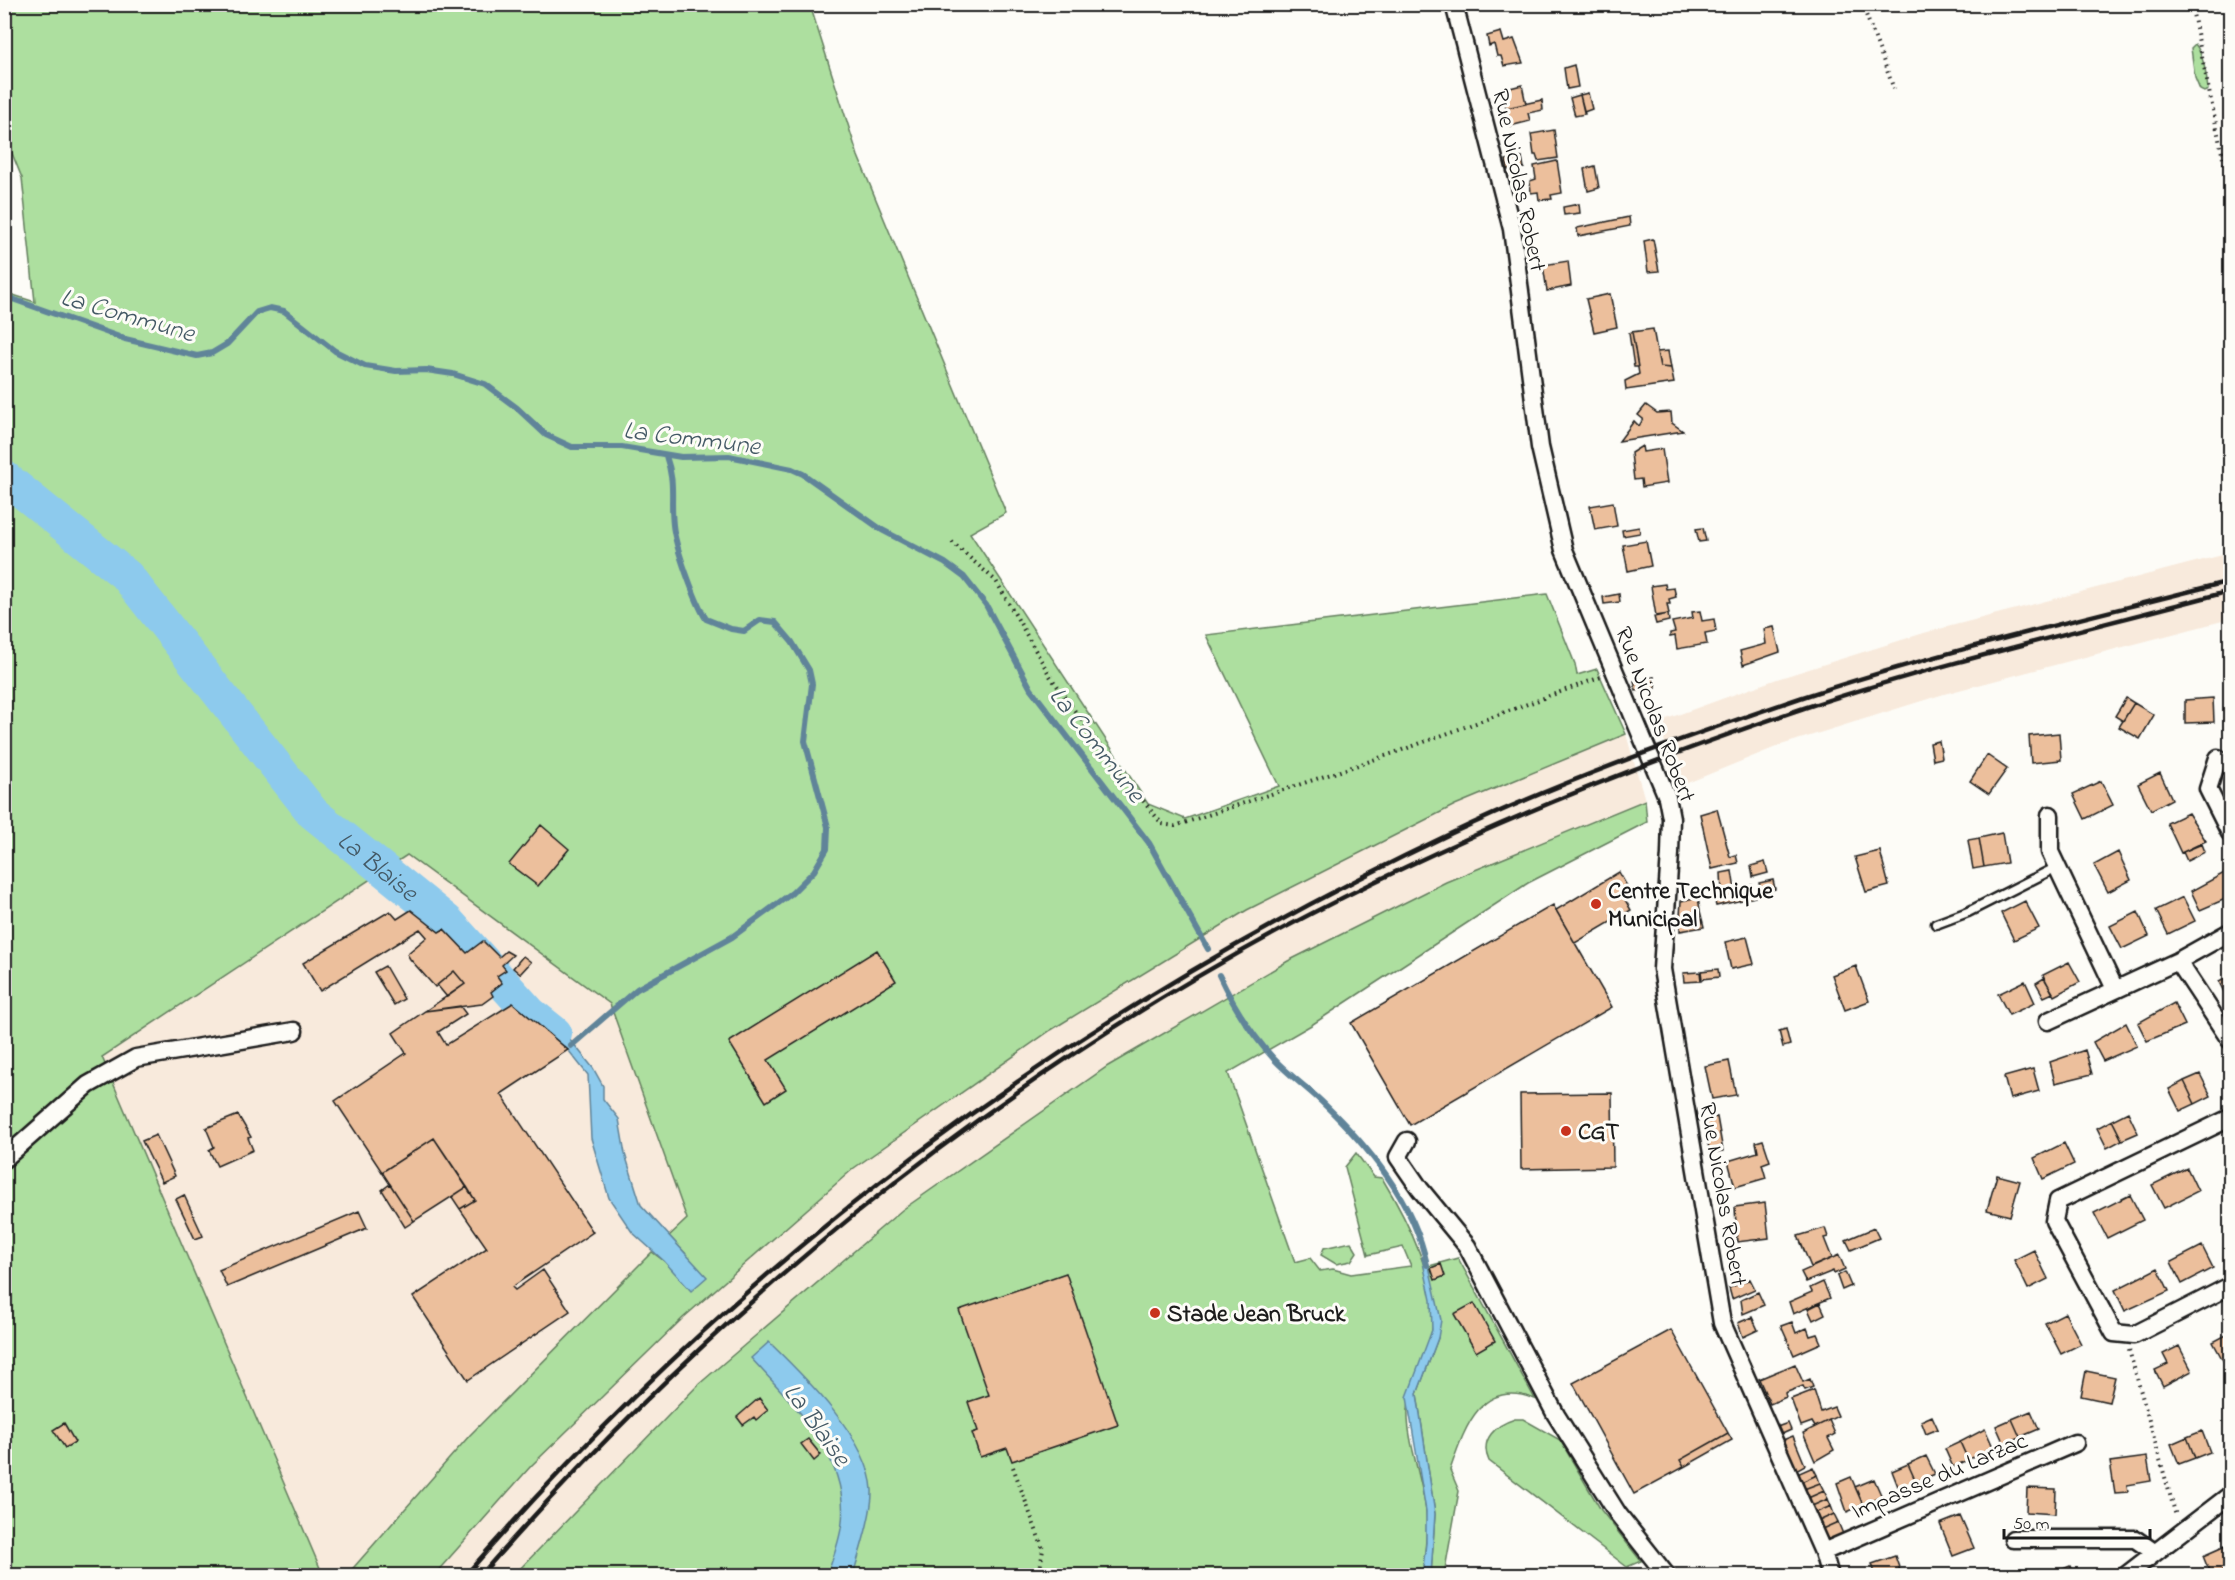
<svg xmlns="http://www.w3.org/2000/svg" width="2235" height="1580" font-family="'Indie Flower',sans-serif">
  <rect width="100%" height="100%" fill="#fdfcf7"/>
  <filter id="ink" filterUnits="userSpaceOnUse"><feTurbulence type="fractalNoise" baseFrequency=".0167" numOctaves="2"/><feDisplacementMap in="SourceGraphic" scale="12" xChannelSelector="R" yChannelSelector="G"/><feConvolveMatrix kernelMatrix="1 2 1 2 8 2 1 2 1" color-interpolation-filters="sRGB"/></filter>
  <g filter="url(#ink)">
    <!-- built -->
    <path fill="#f8eadc" d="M2230 553V619L1944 694 1781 745 1680 786 1658 722 1777 679 1924 633Z
      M1626 734 1645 800 1446 882 1288 961 1108 1066 902 1210 698 1385 513 1575 434 1576 531 1466 683 1318 854 1168 1051 1030 1247 910 1455 805Z
      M408 855 610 1004 687 1220 669 1236 685 1253 691 1291 664 1261 653 1253 470 1435 347 1575H323L102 1057Z"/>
    <!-- green -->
    <path fill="#addf9f" stroke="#647e5e" stroke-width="1.5" d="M5 5H810L858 156 1006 513 970 533 1148 804 1185 819 1279 786 1206 635 1547 594 1575 664 1577 675 1597 669 1626 734 1455 805 1247 910 1051 1030 854 1168 683 1318 531 1466 434 1575H347L470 1435 652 1252 664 1261 685 1253 669 1236 687 1219 610 1004 407 855 102 1057 323 1575H5L4 292 35 302 22 178 5 136Z
      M2195 44C2203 53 2207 77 2208 90L2204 92 2200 90 2195 78 2191 48Z
      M1645 800 1647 822 1528 883 1313 1024 1228 1073 1295 1262 1310 1258 1320 1271 1333 1269 1351 1274 1411 1266 1403 1247 1368 1255 1345 1167 1356 1153 1374 1177 1382 1178C1405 1216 1443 1288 1431 1335 1426 1358 1410 1387 1408 1409 1406 1438 1423 1482 1426 1512 1428 1533 1425 1555 1422 1575L513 1576 698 1385 902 1210 1108 1066 1288 961 1446 882Z
      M1351 1242 1357 1252 1351 1261 1336 1264 1321 1255 1324 1248Z
      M1458 1258 1535 1399C1480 1377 1464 1430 1450 1470L1459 1491 1444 1575H1431L1435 1514 1417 1394 1438 1338 1429 1266Z
      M1515 1419H1523L1560 1440 1601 1510 1641 1561 1627 1567 1489 1461C1479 1439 1496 1425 1515 1419Z"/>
    <!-- water -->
    <path fill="#8dcaed" stroke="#608499" stroke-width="1.5" d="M521 1001 573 1043 593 1068 603 1086V1099L619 1119 625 1154 641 1205 707 1277 691 1291 664 1261 632 1232 609 1198 591 1138 588 1075 569 1051 512 1002Z
      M1427 1257 1441 1320 1438 1338 1417 1394 1435 1514 1431 1575 1422 1576 1426 1543V1511L1407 1397 1432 1330 1431 1300 1422 1258Z
      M769 1342C805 1377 869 1439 872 1490 873 1512 859 1554 853 1575H827C833 1558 840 1541 842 1522 849 1456 792 1403 751 1358Z"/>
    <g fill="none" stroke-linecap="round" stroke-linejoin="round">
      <!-- stream -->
      <path stroke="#608499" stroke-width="6" d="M4 296 125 339 197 356 212 353 227 344 257 312 270 308 284 311 335 351 365 366 396 371 426 370 453 374 485 384 517 408 546 435 572 447H622L681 457 729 456 792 469 803 474 882 530 945 563 964 577 986 605 1031 689 1149 843 1208 949
        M1219 975C1233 1005 1251 1034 1274 1059 1288 1074 1306 1087 1322 1102 1368 1146 1414 1201 1427 1265
        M571 1046 637 989 732 937 792 893 814 871 827 849 828 827 805 741 812 684 809 670 792 642 775 622 760 620 744 631 731 629 706 619C695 601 675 546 673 525 670 498 676 484 666 456"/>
      <!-- river -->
      <path stroke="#8dcaed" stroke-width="34" id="s1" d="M4 477 127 576 313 813 447 921 530 1013 555 1033"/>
    </g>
    <!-- building -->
    <path fill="#ecbf9c" stroke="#1c1c1c" stroke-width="1.5" d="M1501 32 1504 42 1514 39 1523 63 1504 66 1501 56H1497L1494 44 1489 46 1487 36Z
      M1574 65 1578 87 1567 89 1564 68Z
      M1522 85 1526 104 1506 108 1502 90Z
      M1588 93 1592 109 1584 112 1580 95Z
      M1580 95 1585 114 1575 116 1570 98Z
      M1542 100 1543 110 1528 113 1530 121 1510 126 1506 108Z
      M1554 130 1558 158 1538 161 1536 155H1534L1531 134Z
      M1522 157 1524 168 1508 170 1506 160Z
      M1557 161 1562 193 1551 195 1552 199 1539 200 1538 192 1531 193 1530 181 1536 179 1534 166Z
      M1595 166 1599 188 1588 191 1584 169Z
      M1579 204 1580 213 1564 215 1563 207Z
      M1629 217 1630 226 1578 236 1577 228Z
      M1653 239 1659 271 1648 272 1644 241Z
      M1568 261 1571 286 1547 291 1543 265Z
      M1610 294 1617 327 1594 332 1586 299Z
      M1653 329 1660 367 1671 368 1674 383 1626 390 1625 381 1639 374 1632 332Z
      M1632 332 1638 367H1634L1629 333Z
      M1668 351 1671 368 1660 367 1657 352Z
      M1646 405 1657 413 1671 412 1672 423 1683 431 1619 441 1634 421 1639 426 1643 419 1638 415Z
      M1642 446 1643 452 1662 449 1667 483 1642 487 1641 479 1634 480 1631 453Z
      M1613 502 1617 526 1595 530 1590 506Z
      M1639 527 1640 533 1623 536 1622 530Z
      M1703 528 1706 541 1699 542 1696 529Z
      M1646 541 1651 566 1628 571 1623 545Z
      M1665 584 1666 589 1674 588 1676 597 1669 599 1670 604H1667L1669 614 1656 616 1651 586Z
      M1619 594 1620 602 1604 604 1603 597Z
      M1700 611 1702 621 1714 619 1716 631 1705 633 1707 644 1677 649 1675 636 1670 637V633L1675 632 1672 622 1693 618 1692 612Z
      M1668 614 1669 621 1656 624 1654 617Z
      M1774 627 1780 652 1743 665 1740 651 1766 644 1764 629Z
      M1654 677 1656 688 1636 691 1634 681Z
      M2126 698 2134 703 2123 721 2115 716Z
      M2213 698 2214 722 2185 723V700Z
      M2134 703 2154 715 2140 739 2119 727Z
      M2059 733 2061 760 2031 763 2029 736Z
      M1939 741 1942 758 1933 760 1930 743Z
      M1987 755 2007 769 1989 794 1970 781Z
      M2160 773 2172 799 2151 810 2138 784Z
      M2101 781 2113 805 2085 819 2073 794Z
      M1717 809 1730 857 1736 855 1738 863 1712 869 1700 814Z
      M2188 813 2206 841 2181 853 2167 823Z
      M541 825 569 849 538 886 509 864Z
      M2002 833 2007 863 1984 867 1979 838Z
      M1979 838 1984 867 1973 869 1968 840Z
      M2202 844 2205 852 2187 861 2183 852Z
      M1880 851 1889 886 1866 892 1855 857Z
      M2118 852 2131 880 2108 892 2094 865Z
      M1765 862 1768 873 1753 877 1751 866Z
      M1732 871 1735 890 1752 885 1755 897 1716 906 1713 894 1722 892 1721 873Z
      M1619 872 1631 893 1624 898 1631 910 1575 943 1556 910Z
      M2226 872 2230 881V897L2200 910 2191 891Z
      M1773 880 1775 889 1762 893 1759 883Z
      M1698 897 1700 910 1680 916 1681 901Z
      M2183 897 2195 921 2168 934 2156 910Z
      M2025 901 2039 928 2014 940 2001 913Z
      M1553 905 1612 1007 1410 1125 1351 1023Z
      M411 910 439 932 444 929 467 953 483 941 499 957 506 951 513 955 502 965 506 970 497 976 502 983 491 992 493 996 482 1004 425 1011 465 984 454 971 435 987 410 959 407 954 427 937 420 929 320 991 303 963 390 911 397 919Z
      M1700 911 1704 927 1680 931V916Z
      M2138 912 2149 936 2122 949 2110 926Z
      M1747 937 1754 964 1731 969 1725 942Z
      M877 950 896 981 768 1060 786 1089 766 1102 729 1042Z
      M523 956 531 962 520 974 513 968Z
      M2069 962 2080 982 2054 996 2043 975Z
      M385 966 404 999 394 1005 374 972Z
      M1856 966 1869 1001 1845 1010 1832 975Z
      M1718 969 1719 977 1702 979 1701 971Z
      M454 971 465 984 447 997 437 985Z
      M1700 972 1701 981 1684 982 1683 973Z
      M2230 976V1004L2219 982Z
      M2044 978 2053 993 2044 997 2036 983Z
      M2025 981 2035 1003 2009 1015 1998 994Z
      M513 1003 568 1050 501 1094 593 1232 512 1287 515 1290 543 1270 570 1311 468 1380 413 1297 487 1248 460 1209 475 1200 434 1138 382 1172 335 1101 406 1053 393 1033 425 1011 460 1006 466 1014 438 1032 446 1045Z
      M2174 1003 2185 1025 2147 1041 2138 1023Z
      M2126 1023 2137 1046 2103 1061 2093 1042Z
      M1786 1029 1790 1045 1783 1047 1779 1031Z
      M2085 1050 2092 1074 2055 1083 2050 1062Z
      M1729 1061 1736 1095 1712 1099 1705 1066Z
      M2033 1069 2039 1091 2010 1099 2004 1077Z
      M2200 1074 2211 1096 2195 1104 2184 1081Z
      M2184 1081 2195 1104 2180 1111 2169 1089Z
      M1612 1093 1613 1167 1521 1169 1520 1094Z
      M2128 1112 2138 1133 2122 1140 2112 1120Z
      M238 1115 251 1137 248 1138 253 1150 217 1166 209 1150 214 1147 206 1128Z
      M1717 1117 1723 1151 1710 1153 1703 1120Z
      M2112 1120 2122 1140 2107 1148 2097 1128Z
      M156 1135 175 1176 162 1182 142 1141Z
      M434 1138 467 1187 414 1221 382 1172Z
      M1763 1140 1770 1161 1762 1164 1766 1178 1735 1187 1728 1161 1758 1152 1756 1142Z
      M2064 1143 2074 1164 2043 1179 2034 1158Z
      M2187 1168 2198 1191 2164 1208 2152 1185Z
      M1997 1175 2020 1181 2010 1216 1987 1210Z
      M390 1184 414 1221 405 1227 382 1190Z
      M467 1187 475 1200 460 1209 452 1197Z
      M184 1195 203 1236 195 1239 176 1199Z
      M2130 1195 2143 1220 2107 1238 2094 1213Z
      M1765 1203 1769 1238 1737 1242 1735 1207Z
      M359 1211 367 1228 227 1287 219 1270Z
      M1825 1228 1828 1237 1824 1238 1832 1258 1811 1267 1798 1236Z
      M1874 1228 1879 1238 1851 1250 1846 1240Z
      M2202 1246 2213 1268 2182 1284 2171 1262Z
      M2034 1250 2048 1279 2028 1289 2014 1260Z
      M1839 1255 1845 1269 1834 1274 1833 1271 1806 1282 1801 1272Z
      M1441 1264 1445 1276 1435 1280 1431 1268Z
      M2158 1268 2169 1291 2125 1311 2115 1290Z
      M1845 1272 1851 1286 1842 1290 1837 1276Z
      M1066 1273 1118 1425 1012 1461 1007 1448 980 1457 972 1433 978 1431 968 1402 989 1395 959 1310Z
      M1750 1279 1755 1289 1732 1299 1729 1288Z
      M1823 1282 1830 1298 1793 1314 1789 1302 1812 1292 1810 1288Z
      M1758 1292 1764 1305 1743 1314 1741 1300Z
      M1474 1303 1495 1341 1476 1352 1454 1314Z
      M1820 1303 1825 1314 1813 1320 1808 1309Z
      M2065 1313 2081 1344 2061 1354 2045 1323Z
      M1752 1317 1758 1330 1743 1337 1738 1323Z
      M1792 1322 1796 1333 1807 1328 1810 1336 1817 1334 1821 1343 1794 1355 1781 1326Z
      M1671 1330 1728 1433 1680 1460 1684 1467 1634 1494 1573 1383Z
      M2230 1333V1361L2225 1364 2213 1342Z
      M2179 1346 2192 1371 2163 1386 2155 1370 2168 1364 2163 1354Z
      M1795 1364 1803 1382 1810 1379 1813 1387 1805 1390 1803 1386 1785 1393 1786 1397 1770 1404 1759 1379Z
      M2086 1371 2115 1377 2109 1402 2081 1396Z
      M1814 1390 1821 1412 1834 1407 1838 1416 1815 1427 1812 1422 1801 1426 1791 1399Z
      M759 1398 768 1410 756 1420 754 1417 743 1425 737 1417Z
      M2031 1411 2039 1429 2020 1437 2012 1419Z
      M1932 1416 1938 1429 1926 1434 1921 1421Z
      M2012 1419 2020 1437 2004 1444 1996 1426Z
      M1829 1420 1835 1434 1828 1438 1834 1450 1815 1461 1803 1433Z
      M64 1423 75 1442 65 1448 53 1430Z
      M1788 1423 1791 1430 1780 1435 1777 1427Z
      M1985 1429 1993 1447 1968 1460 1960 1442Z
      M2202 1431 2210 1452 2195 1458 2187 1437Z
      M1728 1433 1732 1440 1684 1467 1680 1460Z
      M1793 1436 1805 1465 1796 1470 1783 1440Z
      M2187 1437 2195 1458 2179 1464 2171 1444Z
      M808 1439 821 1455 814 1461 801 1444Z
      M1960 1442 1968 1460 1953 1467 1945 1449Z
      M1926 1456 1935 1474 1916 1482 1908 1464Z
      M2147 1457 2151 1481 2127 1485 2128 1492 2115 1493 2110 1462Z
      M1908 1464 1916 1482 1899 1489 1892 1471Z
      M1813 1467 1817 1475 1801 1482 1797 1474Z
      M1817 1475 1820 1483 1804 1489 1801 1482Z
      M1851 1477 1863 1505 1847 1512 1837 1483Z
      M1874 1479 1882 1497 1863 1505 1855 1487Z
      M1820 1483 1824 1491 1808 1498 1804 1489Z
      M2027 1488 2056 1489 2055 1514 2026 1512Z
      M1824 1491 1828 1499 1812 1506 1808 1498Z
      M1828 1499 1831 1506 1815 1513 1812 1506Z
      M1831 1506 1834 1514 1819 1521 1815 1513Z
      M1834 1514 1838 1522 1822 1529 1819 1521Z
      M1960 1516 1974 1548 1953 1556 1940 1524Z
      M1838 1522 1843 1534 1828 1541 1822 1529Z
      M2230 1544V1568L2211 1576 2203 1556Z
      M1895 1556 1902 1576H1876L1872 1564Z
      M2070 1566 2074 1576H2049V1575Z"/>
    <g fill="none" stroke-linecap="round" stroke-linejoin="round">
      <!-- lane casing -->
      <g stroke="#1c1c1c" stroke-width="13">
        <path id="lane" d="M1936 924 1968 912 2057 867"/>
      </g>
      <!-- street casing -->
      <g stroke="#1c1c1c" stroke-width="21">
        <path id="street" d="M1454 4 1512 229 1540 447 1564 550 1667 797 1671 818 1670 854 1662 969 1722 1323 1823 1552 1830 1576
          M2218 758 2208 789 2230 833
          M2050 815V852L2115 989
          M2178 961 2230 1040
          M2048 1021 2178 961 2230 932
          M2230 1118 2058 1201 2054 1221 2114 1333 2134 1335 2230 1286
          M1407 1141 1398 1157 1420 1189 1467 1246 1556 1415 1618 1514 1667 1576
          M4 1159 88 1085 136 1058 294 1031
          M2013 1539H2135L2154 1552
          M1823 1552 2075 1443
          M2125 1576 2230 1495"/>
      </g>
      <!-- path -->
      <path stroke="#1c1c1c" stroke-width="4" stroke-dasharray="1.5 4.5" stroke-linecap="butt" d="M1862 4 1894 89
        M2191 4 2224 163 2230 183
        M952 542 996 581 1050 676 1110 760 1162 824 1175 826 1394 753 1601 677
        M2129 1350 2176 1516
        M1013 1467 1043 1549 1040 1570"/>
      <!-- lane -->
      <use href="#lane" stroke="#fdfcf7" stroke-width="8"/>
      <!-- street -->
      <use href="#street" stroke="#fdfcf7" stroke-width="16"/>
      <!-- rail -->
      <path stroke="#1c1c1c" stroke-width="4.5" d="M465 1576C744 1255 1069 1014 1452 833 1564 780 1683 738 1800 698 1941 651 2087 618 2230 581
        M480 1576C708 1315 979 1092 1284 928 1451 839 1626 768 1804 708 1944 662 2088 629 2230 591"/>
    </g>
  </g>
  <!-- markers -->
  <g fill="#c8321e" stroke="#fdfcf7" stroke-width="2">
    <circle cx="1596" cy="904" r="6"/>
    <circle cx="1566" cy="1131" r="6"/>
    <circle cx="1155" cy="1313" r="6"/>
  </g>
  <g text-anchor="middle" stroke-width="6" stroke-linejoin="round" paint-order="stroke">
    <!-- street labels -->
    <g font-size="24" fill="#1c1c1c" stroke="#fdfcf7">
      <text transform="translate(1520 180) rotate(78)" y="8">Rue Nicolas Robert</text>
      <text transform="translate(1656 714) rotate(69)" y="8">Rue Nicolas Robert</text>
      <text transform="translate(1724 1194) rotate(80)" y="8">Rue Nicolas Robert</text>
      <text transform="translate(1939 1475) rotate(-23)" y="8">Impasse du Larzac</text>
    </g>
    <!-- poi labels -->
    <g font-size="24" font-weight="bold" fill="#1c1c1c" stroke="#fdfcf7" text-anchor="start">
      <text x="1608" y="898">Centre Technique<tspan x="1608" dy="28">Municipal</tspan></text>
      <text x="1578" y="1139">CGT</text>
      <text x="1167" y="1321">Stade Jean Bruck</text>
    </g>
    <!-- water labels -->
    <g font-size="26" font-style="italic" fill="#445965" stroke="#fdfcf7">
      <text transform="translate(128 314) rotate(16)" y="9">La Commune</text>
      <text transform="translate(692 437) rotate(7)" y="9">La Commune</text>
      <text transform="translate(1098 744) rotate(52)" y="9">La Commune</text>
      <text dy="9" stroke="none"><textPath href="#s1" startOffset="543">La Blaise</textPath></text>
      <text transform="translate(818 1424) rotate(54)" y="9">La Blaise</text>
    </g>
  </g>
  <!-- margin -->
  <rect width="2235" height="1580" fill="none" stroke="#fdfcf7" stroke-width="24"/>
  <rect x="12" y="12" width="2211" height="1556" fill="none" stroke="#1c1c1c" stroke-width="2" filter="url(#ink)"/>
  <!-- scale -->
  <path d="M2004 1529v9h146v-9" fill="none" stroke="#1c1c1c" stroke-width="3"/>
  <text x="2013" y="1529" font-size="18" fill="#1c1c1c" stroke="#fdfcf7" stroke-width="4.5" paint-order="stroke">50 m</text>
</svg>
